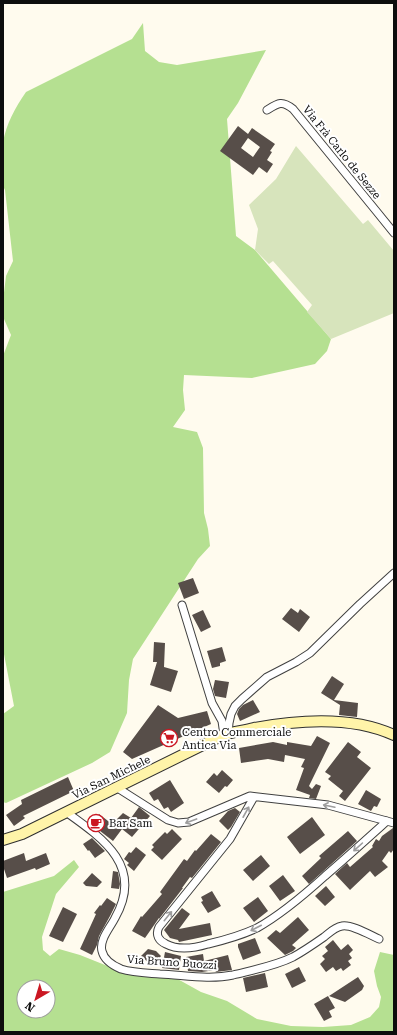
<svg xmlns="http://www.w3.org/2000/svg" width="397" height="1035" font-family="'Roboto Serif',serif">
  <rect width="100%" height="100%" fill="#fffbee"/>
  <!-- forest -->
  <path fill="#b5e091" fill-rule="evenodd" d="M143 23 145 51 159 62 177 65 266 50 238 103 227 119 236 236 255 250 331 339 327 351 315 364 252 378 184 375 183 390 185 410 173 427 197 432 203 448 204 513 208 529 210 546 198 559 133 659 129 680 127 713 110 752 92 763 6 803 3 802V714L14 706 3 649V356L11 335 4 319 3 301 6 276 13 261 5 190 3 186C3 173 1 156 3 143 6 124 15 108 26 92L132 39Z
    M74 860 79 867 56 894 42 937 43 950 50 956 59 949 80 955 115 969 174 977 201 992 227 1001 257 1019 291 1026 323 1027 351 1025 370 1017 379 1007 381 997 377 986 374 971 380 952 394 955V1032H3V892L54 876ZM24 987H48V1011H24Z"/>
  <!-- cemetery -->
  <path fill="#d7e4bc" d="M296 146 363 224 368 220 394 251V313L331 339 307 312 312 305 273 261 269 264 255 250 258 229 249 205 276 179Z"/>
  <!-- building -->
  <path fill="#574e49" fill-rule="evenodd" d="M238 126 248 134 252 128 275 144 270 151 272 152 267 160 273 164 267 173 259 167 253 175 220 151ZM248 138 260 147 253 157 241 148Z
    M193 578 199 593 184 599 178 583Z
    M291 608 298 613 300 609 310 617 299 632 282 619Z
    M203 610 211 627 201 632 192 615Z
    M154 642 165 643 164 667 178 671 171 692 150 685 157 662H153Z
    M222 647 226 661 220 663V666L212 668 207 651Z
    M332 676 344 684 334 700 358 703 357 717 339 715 340 705 321 693Z
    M215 680 229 682 226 698 215 696 213 689Z
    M253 700 260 712 240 721 237 714 239 709 243 705Z
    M158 705 178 718 207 711 211 724 132 759 123 752Z
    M317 736 330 743 309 786 312 789 316 784 321 786 316 799 309 798 310 795 296 790 304 768 301 767 305 759 285 755 284 762 268 759 241 763 239 748 273 742 287 745V742L311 746Z
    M348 742 361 752 357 757 371 768 345 801 339 796 343 791 328 779 331 776 325 772Z
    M222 770 233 780 227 787 225 786 219 793 206 782 214 773 217 776Z
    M68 777 74 791 23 816 25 818 14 826 6 815 22 804 21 800Z
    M170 780 184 803 171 812 168 807 164 809 158 799 154 801 149 793Z
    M366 790 381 799 377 807 374 806 371 811 358 804Z
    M139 807 150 816 132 837 122 829 113 841 91 824 99 814 112 824 123 813 131 818Z
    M235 808 240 812 231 827 228 830 219 821 228 811Z
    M312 817 325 835 300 854 287 837Z
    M393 828H394V849L391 853 389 851 382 861 388 867 375 877 370 871 350 890 335 874 347 863 350 867 373 847 372 846 376 839 379 841 382 836Z
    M172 829 182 839 162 860 151 850 154 847 152 845 165 832 167 834Z
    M348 831 357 841 309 884 302 876 321 858 319 856Z
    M211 834 221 842 192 878 190 877 182 888H183L159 919V918L145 938 132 931 141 916 142 917 162 894 160 892 184 859 187 861 195 850 196 851Z
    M92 838 105 851 95 858 89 850 88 851 83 844Z
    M136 847 146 855 134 871 127 865 129 863 124 859 129 852 131 853Z
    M24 853 26 861 46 853 50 864 36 870 35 868 7 878 3 866V861Z
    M261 855 270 866 253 881 243 870Z
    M113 871 118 872 120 884 119 889 111 888Z
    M92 873 102 882 97 887 86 886 83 883Z
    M283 875 295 891 280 901 269 886Z
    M326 886 335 897 325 906 315 896Z
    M212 891 221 906 208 913 201 902 203 901 201 897Z
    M258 897 268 911 254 922 243 908Z
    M107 898 116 904 110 916 99 936 97 945 92 955 80 949 96 914 94 913 100 905 101 906Z
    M63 907 77 914 63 942 49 936Z
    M182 908 190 914 179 929 210 923 212 935 179 942 178 940 170 938 164 930Z
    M298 917 309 930 292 945 296 948 293 951 285 955 267 938 276 930 280 933Z
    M255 938 261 953 243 960 238 947V944Z
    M333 940 341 950 348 944 353 950 349 954 352 958 348 961 351 965 343 971 341 968 336 971 333 967 326 972 320 964 325 959 322 956 328 951 325 947Z
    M148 949 156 951 161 956 154 965 151 963 150 964 141 956Z
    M165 952 181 956 179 970 162 968Z
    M203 954 204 961 228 955 232 970 216 972 215 970 202 972 188 971 186 957Z
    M299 967 306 981 292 988 285 974Z
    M265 973 268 987 246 992 243 978Z
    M358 977 364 986 362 990 345 1002 329 996Z
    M328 996 335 1008 329 1011 332 1017 324 1021 314 1004Z"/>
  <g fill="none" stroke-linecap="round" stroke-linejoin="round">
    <!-- minor casing -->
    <g stroke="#404040" stroke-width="9">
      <path id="minor" d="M267 110C278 103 282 100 293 109L377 212 394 233
        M182 605 212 703 222 721 224 735
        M228 734 229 723 231 714 235 706 242 699 267 677 296 662 310 653 360 604 394 573
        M116 787 168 820 178 823 189 822 250 796 328 805 394 823
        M254 797 230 839 159 927C155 935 159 941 166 944 179 951 195 948 208 944 225 940 242 935 257 928 282 914 304 895 325 876 346 858 367 839 387 821
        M66 812C104 839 144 867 115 918 110 928 99 940 102 951 104 960 114 966 121 969 134 973 148 973 160 974 184 975 209 980 233 975 253 970 275 966 293 957 304 951 314 944 324 937 329 933 335 927 342 926 351 924 370 935 379 939"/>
    </g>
    <!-- secondary casing -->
    <g stroke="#2f2f2f" stroke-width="12">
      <path id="secondary" d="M3 840 22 834 221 736C231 732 243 731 254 728 297 720 353 716 394 735"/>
    </g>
    <!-- minor -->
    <use href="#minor" stroke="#fff" stroke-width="7"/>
    <!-- secondary -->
    <use href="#secondary" stroke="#fff4a9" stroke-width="10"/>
  </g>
  <!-- one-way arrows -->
  <defs><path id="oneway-shaft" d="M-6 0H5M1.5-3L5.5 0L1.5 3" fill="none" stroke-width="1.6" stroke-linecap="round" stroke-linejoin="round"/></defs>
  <g stroke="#9e9e9e">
    <use href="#oneway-shaft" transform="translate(329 806) rotate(-168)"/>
    <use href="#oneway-shaft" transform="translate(246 812) rotate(-61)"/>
    <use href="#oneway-shaft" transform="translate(191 821) rotate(160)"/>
    <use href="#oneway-shaft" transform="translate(358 847) rotate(138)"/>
    <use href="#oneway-shaft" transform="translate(168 916) rotate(-51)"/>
    <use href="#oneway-shaft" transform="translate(256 928) rotate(153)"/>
  </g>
  <!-- icons -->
  <defs>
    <g id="supermarket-ring" transform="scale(0.9)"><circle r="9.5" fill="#fff" stroke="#cb1722" stroke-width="1.5"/><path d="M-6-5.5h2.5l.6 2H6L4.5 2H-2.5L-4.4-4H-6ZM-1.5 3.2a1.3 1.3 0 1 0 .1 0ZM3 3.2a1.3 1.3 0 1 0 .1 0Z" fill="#cb1722"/></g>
    <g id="cafe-ring" transform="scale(0.9)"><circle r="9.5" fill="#fff" stroke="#cb1722" stroke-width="1.5"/><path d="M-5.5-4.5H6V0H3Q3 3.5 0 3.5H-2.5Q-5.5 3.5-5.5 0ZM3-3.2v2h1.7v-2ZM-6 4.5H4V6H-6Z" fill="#cb1722"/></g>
  </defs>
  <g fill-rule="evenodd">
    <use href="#supermarket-ring" x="169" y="738"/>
    <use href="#cafe-ring" x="96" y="823"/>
  </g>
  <g text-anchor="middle" stroke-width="4" stroke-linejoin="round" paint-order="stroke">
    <!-- street labels -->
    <g font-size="11" fill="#0d0d0d" stroke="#fff">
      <text transform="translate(342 152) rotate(51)" y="4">Via Frà Carlo de Sezze</text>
      <text transform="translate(111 777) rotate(-26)" y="4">Via San Michele</text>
      <text transform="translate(172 962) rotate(4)" y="4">Via Bruno Buozzi</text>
    </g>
    <!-- poi labels -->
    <g font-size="11" fill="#0d0d0d" stroke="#fff" text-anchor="start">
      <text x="182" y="736">Centro Commerciale<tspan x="182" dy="13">Antica Via</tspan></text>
      <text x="109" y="827">Bar Sam</text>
    </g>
  </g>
  <!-- border -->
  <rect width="397" height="1035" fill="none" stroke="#0d0d0d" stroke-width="8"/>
  <!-- north arrow -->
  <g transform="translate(36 999) rotate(218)"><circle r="19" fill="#ffffff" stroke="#9e9e9e"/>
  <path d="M0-3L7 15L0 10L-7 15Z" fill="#cb1722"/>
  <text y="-6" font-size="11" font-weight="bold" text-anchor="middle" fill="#0d0d0d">N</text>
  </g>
</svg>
